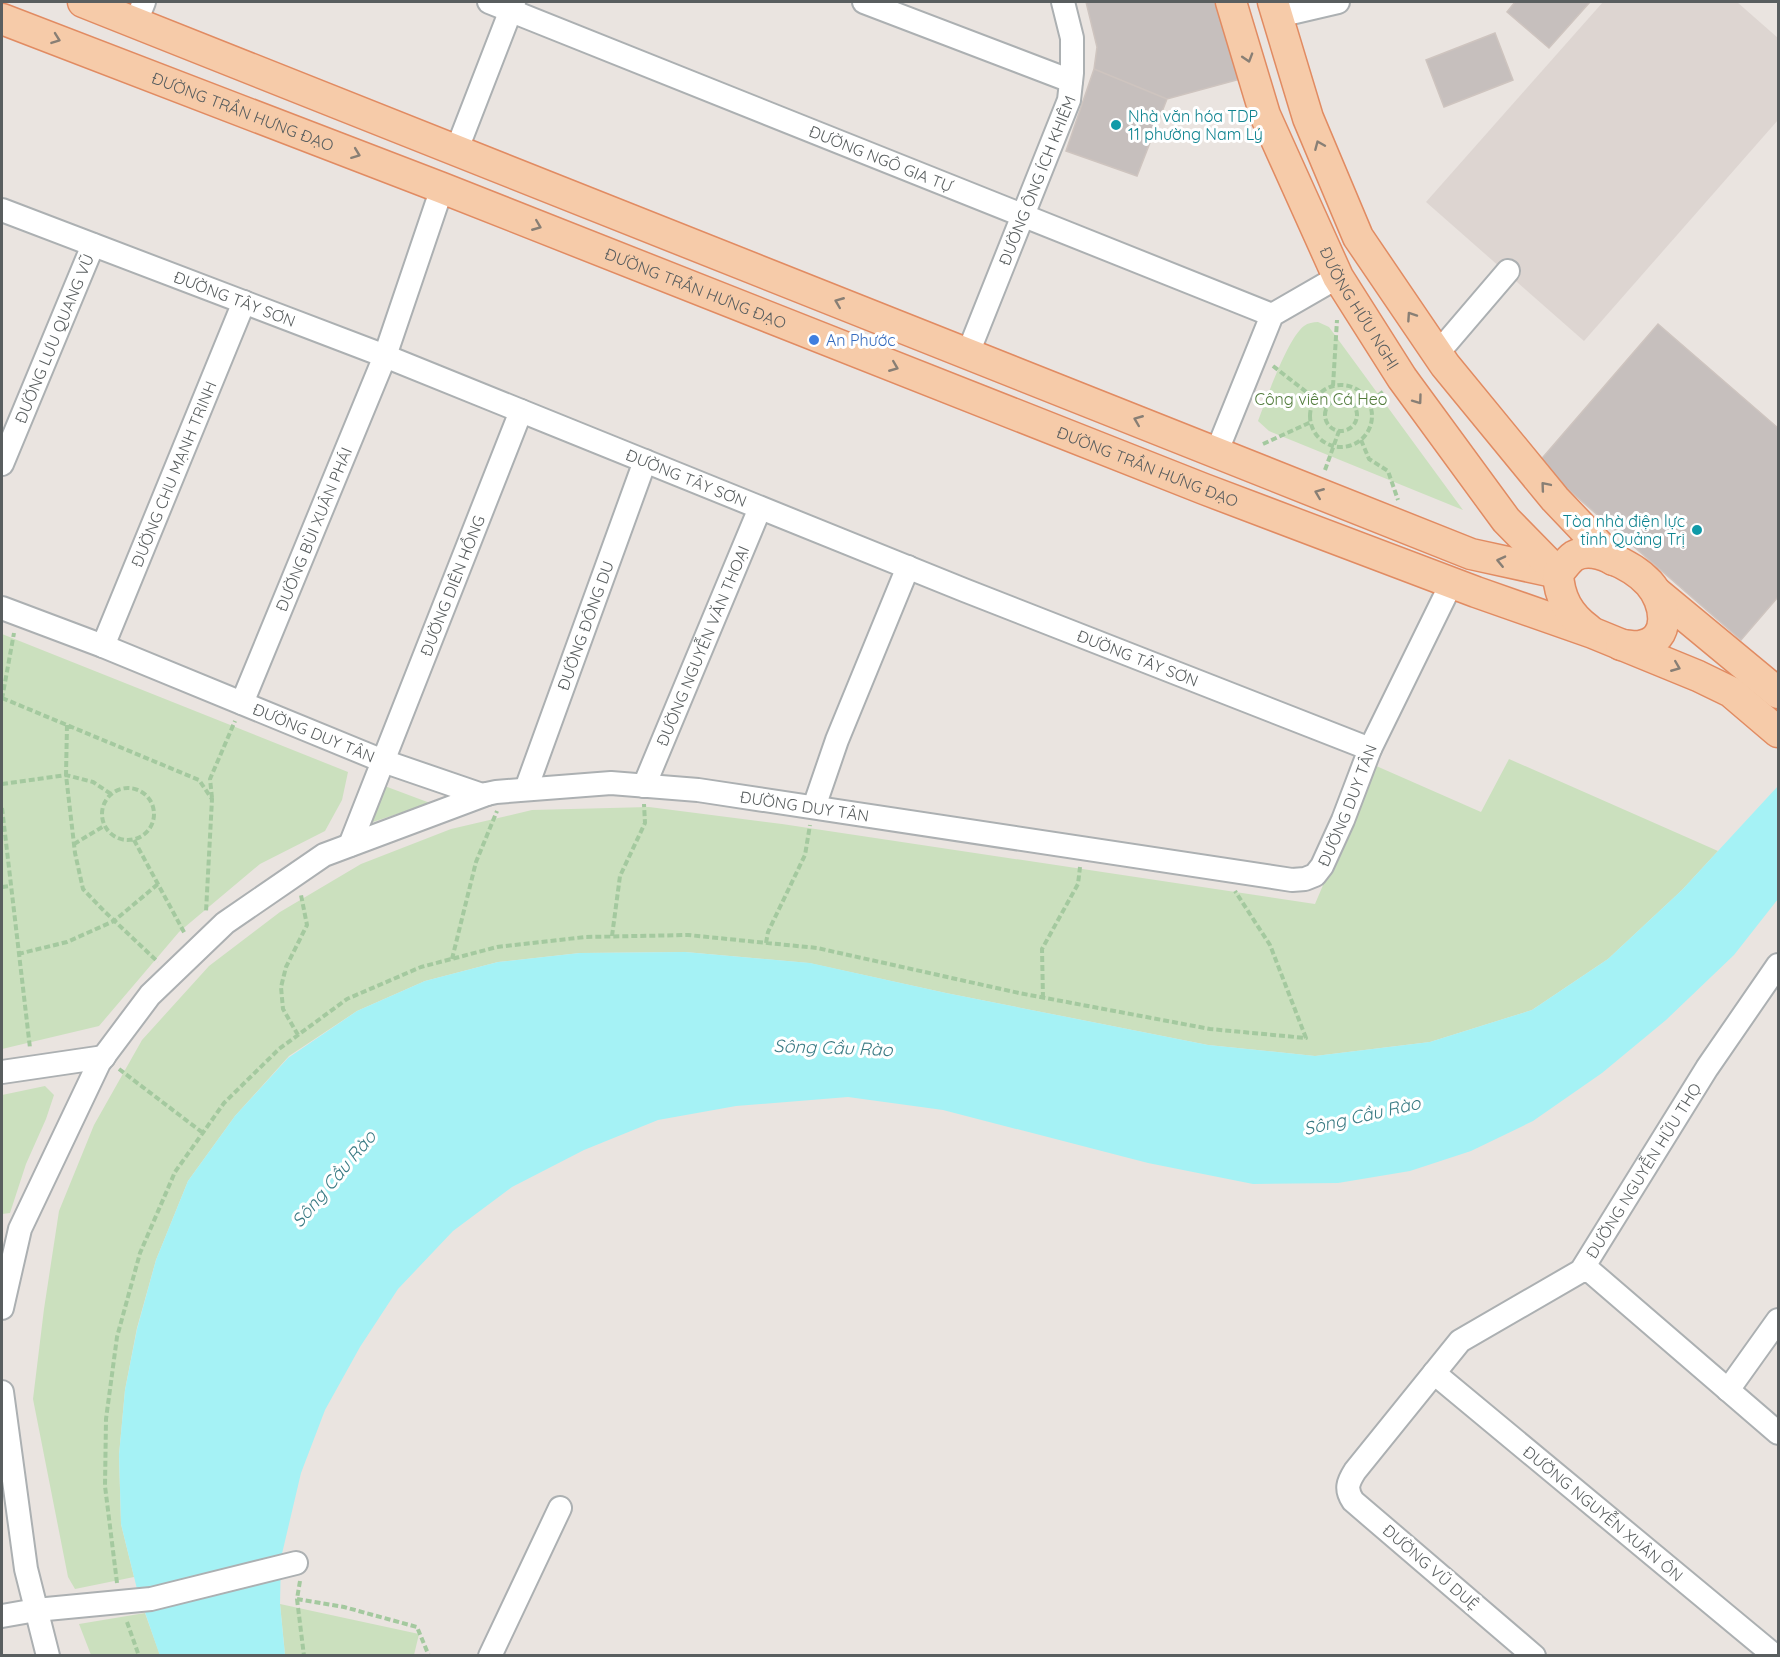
<svg xmlns="http://www.w3.org/2000/svg" width="1780" height="1657" font-family="Quicksand,sans-serif">
  <rect width="100%" height="100%" fill="#eae4e0"/>
  <!-- education -->
  <path fill="#ddd5d1" d="M1603 2H1737L1778 38V120L1584 341 1426 202Z"/>
  <!-- green -->
  <path fill="#cbe0be" d="M1318 322 1329 327 1463 510 1269 431 1258 421C1267 398 1287 339 1304 326 1308 323 1313 322 1318 322Z
    M2 634 348 772 342 800 325 831 260 864 179 932 99 1026 2 1049Z
    M1509 759 1718 851 1682 890 1608 959 1532 1010 1430 1042 1315 1056 1208 1045 946 993 809 963 685 952 580 953 498 962 425 981 357 1011 289 1056 235 1116 188 1181 156 1260 137 1328 125 1390 119 1455 121 1524 134 1577 75 1589 68 1577 33 1399 44 1309 59 1211 94 1125 142 1040 209 966 280 912 361 864 451 829 532 810 649 807 782 824 1315 904 1374 765 1481 812Z
    M382 785 430 803 367 824Z
    M45 1086 54 1095 46 1119 26 1164 10 1213 2 1214V1095Z
    M280 1604 419 1634 414 1655H285Z
    M145 1613 160 1655H91L79 1624Z"/>
  <!-- water -->
  <path fill="#a5f2f5" d="M1778 786V899L1734 955 1666 1020 1602 1073 1533 1121 1471 1151 1410 1171 1338 1183 1253 1184 1148 1163 943 1110 848 1097 736 1106 658 1120 584 1150 512 1187 453 1231 398 1289 360 1347 325 1410 301 1473 281 1558 280 1604 285 1655 160 1656 137 1589 121 1524 119 1455 125 1390 137 1329 156 1260 188 1181 235 1116 288 1058 357 1011 425 981 498 962 580 953 685 952 810 963 946 993 1208 1045 1315 1056 1430 1042 1532 1010 1608 959 1682 890Z"/>
  <!-- building -->
  <path fill="#c6bfbd" stroke="#cec4bf" stroke-width="1.5" d="M1086 2H1218L1244 78 1167 99 1094 69 1097 47Z
    M1515 2H1590L1549 48 1507 12Z
    M1495 33 1513 80 1444 107 1426 60Z
    M1094 69 1167 99 1137 176 1066 151Z
    M1658 324 1778 428V597L1741 640 1538 463Z"/>
  <g fill="none" stroke-linecap="round" stroke-linejoin="round">
    <!-- minor casing -->
    <g stroke="#acb0b2" stroke-width="26">
      <g id="minor">
        <path id="s1" d="M489 2 1272 315"/>
        <path d="M864 2 1071 81"/>
        <path d="M1278 16 1338 2"/>
        <path d="M136 22 144 2"/>
        <path d="M457 149 514 2"/>
        <path id="s2" d="M2 210 385 356 964 590 1370 749"/>
        <path id="s3" d="M968 353 1069 100 1072 73V38L1063 2"/>
        <path d="M1437 354 1508 271"/>
        <path d="M1217 451 1272 315 1338 277"/>
        <path id="s4" d="M2 464 93 245"/>
        <path id="s5" d="M2 608 103 646 383 761 482 795 496 792 611 783 698 790 1292 880 1305 879 1315 875 1322 866 1343 820 1370 749 1452 582"/>
        <path id="s6" d="M103 646 244 302"/>
        <path id="s7" d="M242 703 385 356 442 188"/>
        <path id="s8" d="M644 786 760 508"/>
        <path id="s9" d="M526 789 645 461"/>
        <path d="M814 807 837 740 908 567"/>
        <path id="s10" d="M350 845 521 411"/>
        <path d="M2 1072 104 1057"/>
        <path d="M1581 1271H1590L1778 1433"/>
        <path d="M2 1308 20 1229 99 1063 150 995 225 923 324 855 487 794"/>
        <path id="s11" d="M1434 1373 1775 1656"/>
        <path d="M1728 1390 1778 1320"/>
        <path d="M2 1392 26 1569 48 1656"/>
        <path d="M2 1616 36 1610 151 1599 296 1563"/>
        <path d="M490 1656 560 1508"/>
        <path id="s12" d="M1534 1656 1353 1501C1345 1489 1348 1482 1355 1471L1460 1341 1581 1271 1707 1068 1778 965"/>
      </g>
    </g>
    <!-- major casing -->
    <g stroke="#e18b62" stroke-width="33">
      <g id="major">
        <path d="M83 2 1471 554 1558 573"/>
        <path id="s13" d="M1231 2 1265 115 1338 277 1402 378 1506 520 1558 573"/>
        <path d="M1273 2 1308 118 1358 237 1445 365 1555 499 1613 560"/>
        <path id="s14" d="M2 19 442 188 1204 489 1476 592 1593 633 1698 676 1731 692 1778 732"/>
        <path d="M1656 592 1778 693"/>
        <path d="M1588 629C1569 615 1559 598 1558 573 1563 568 1568 560 1574 556 1585 550 1599 553 1610 558 1625 564 1638 571 1649 583 1666 602 1673 640 1640 646 1634 647 1627 645 1621 645"/>
      </g>
    </g>
    <!-- path -->
    <path stroke="#a4c99f" stroke-width="4" stroke-dasharray="6 3" stroke-linecap="butt" d="M1273 366 1327 408
      M1310 416a31 31 0 1 1 62 0a31 31 0 1 1-62 0Z
      M1333 386 1337 320
      M1325 415a16 16 0 1 1 32 0a16 16 0 1 1-32 0Z
      M1354 406 1369 402 1383 392
      M1361 440 1369 459 1388 471 1398 500
      M1263 444 1311 422
      M1325 470 1339 431
      M2 698 199 780 212 799 206 912
      M2 699 14 633
      M67 725 66 775 75 853 83 889 104 911 158 962
      M2 784 66 775 93 782 111 794
      M102 814a26 26 0 1 1 52 0a26 26 0 1 1-52 0Z
      M212 798 210 779 235 721
      M2 808 30 1048
      M134 840 185 934
      M74 844 104 826
      M2 887 10 886
      M612 936 620 876 645 823 644 804
      M766 943 768 932 805 855 810 825
      M18 954 67 942 114 921 158 884
      M452 959 476 862 497 811
      M1043 998 1042 949 1078 884 1080 867
      M298 1035 283 1009 281 987 286 967 307 925 301 895
      M119 1069 203 1133
      M300 1581 297 1599 344 1607 417 1627 429 1656
      M117 1583 105 1486 106 1419 117 1337 140 1253 175 1172 224 1103 279 1049 347 999 421 967 497 947 585 937 688 935 817 948 1019 993 1210 1029 1306 1038 1270 945 1235 891
      M297 1599 304 1656
      M127 1622 139 1656"/>
    <!-- minor -->
    <use href="#minor" stroke="#fff" stroke-width="22"/>
    <!-- major -->
    <use href="#major" stroke="#f6cba9" stroke-width="30"/>
  </g>
  <!-- one-way arrows -->
  <defs><path id="oneway-chevron" d="M-2-3.5L2.5 0L-2 3.5" fill="none" stroke-width="1.6" stroke-linecap="round" stroke-linejoin="round" transform="scale(1.5)"/></defs>
  <g stroke="#887f75">
    <use href="#oneway-chevron" transform="translate(56 39) rotate(20)"/>
    <use href="#oneway-chevron" transform="translate(1248 58) rotate(73)"/>
    <use href="#oneway-chevron" transform="translate(1319 145) rotate(-113)"/>
    <use href="#oneway-chevron" transform="translate(356 154) rotate(21)"/>
    <use href="#oneway-chevron" transform="translate(537 226) rotate(22)"/>
    <use href="#oneway-chevron" transform="translate(839 302) rotate(-158)"/>
    <use href="#oneway-chevron" transform="translate(1411 316) rotate(-124)"/>
    <use href="#oneway-chevron" transform="translate(894 367) rotate(22)"/>
    <use href="#oneway-chevron" transform="translate(1418 400) rotate(54)"/>
    <use href="#oneway-chevron" transform="translate(1138 420) rotate(-158)"/>
    <use href="#oneway-chevron" transform="translate(1545 486) rotate(-130)"/>
    <use href="#oneway-chevron" transform="translate(1319 493) rotate(-158)"/>
    <use href="#oneway-chevron" transform="translate(1501 561) rotate(-167)"/>
    <use href="#oneway-chevron" transform="translate(1676 667) rotate(22)"/>
  </g>
  <!-- markers -->
  <g fill="#0f9aa8" stroke="#fff" stroke-width="2">
    <circle cx="1116" cy="125" r="6"/>
    <circle cx="1697" cy="530" r="6"/>
  </g>
  <circle fill="#3f7fe0" stroke="#fff" stroke-width="2" cx="814" cy="340" r="6"/>
  <g text-anchor="middle" stroke-width="6" stroke-linejoin="round" paint-order="stroke">
    <!-- street labels -->
    <g font-size="16" fill="#595e5f" stroke="#fff">
      <text dy="6" stroke="none"><textPath href="#s14" startOffset="258">ĐƯỜNG TRẦN HƯNG ĐẠO</textPath></text>
      <text dy="6" stroke="none"><textPath href="#s1" startOffset="422">ĐƯỜNG NGÔ GIA TỰ</textPath></text>
      <text dy="6" stroke="none"><textPath href="#s3" startOffset="186">ĐƯỜNG ÔNG ÍCH KHIÊM</textPath></text>
      <text dy="6" stroke="none"><textPath href="#s14" startOffset="744">ĐƯỜNG TRẦN HƯNG ĐẠO</textPath></text>
      <text dy="6" stroke="none"><textPath href="#s2" startOffset="249">ĐƯỜNG TÂY SƠN</textPath></text>
      <text dy="6" stroke="none"><textPath href="#s13" startOffset="333">ĐƯỜNG HỮU NGHỊ</textPath></text>
      <text dy="6" stroke="none"><textPath href="#s4" startOffset="136">ĐƯỜNG LƯU QUANG VŨ</textPath></text>
      <text dy="6" stroke="none"><textPath href="#s14" startOffset="1230">ĐƯỜNG TRẦN HƯNG ĐẠO</textPath></text>
      <text dy="6" stroke="none"><textPath href="#s6" startOffset="186">ĐƯỜNG CHU MẠNH TRINH</textPath></text>
      <text dy="6" stroke="none"><textPath href="#s2" startOffset="735">ĐƯỜNG TÂY SƠN</textPath></text>
      <text dy="6" stroke="none"><textPath href="#s7" startOffset="188">ĐƯỜNG BÙI XUÂN PHÁI</textPath></text>
      <text dy="6" stroke="none"><textPath href="#s10" startOffset="279">ĐƯỜNG DIÊN HỒNG</textPath></text>
      <text dy="6" stroke="none"><textPath href="#s9" startOffset="174">ĐƯỜNG ĐÔNG DU</textPath></text>
      <text dy="6" stroke="none"><textPath href="#s8" startOffset="152">ĐƯỜNG NGUYỄN VĂN THOẠI</textPath></text>
      <text dy="6" stroke="none"><textPath href="#s2" startOffset="1221">ĐƯỜNG TÂY SƠN</textPath></text>
      <text dy="6" stroke="none"><textPath href="#s5" startOffset="336">ĐƯỜNG DUY TÂN</textPath></text>
      <text dy="6" stroke="none"><textPath href="#s5" startOffset="840">ĐƯỜNG DUY TÂN</textPath></text>
      <text dy="6" stroke="none"><textPath href="#s5" startOffset="1434">ĐƯỜNG DUY TÂN</textPath></text>
      <text dy="6" stroke="none"><textPath href="#s12" startOffset="696">ĐƯỜNG NGUYỄN HỮU THỌ</textPath></text>
      <text dy="6" stroke="none"><textPath href="#s11" startOffset="220">ĐƯỜNG NGUYỄN XUÂN ÔN</textPath></text>
      <text transform="translate(1431 1567) rotate(41)" y="6">ĐƯỜNG VŨ DUỆ</text>
    </g>
    <!-- culture labels -->
    <g font-size="16" fill="#0d838f" stroke="#fff" text-anchor="start">
      <text x="1128" y="122">Nhà văn hóa TDP<tspan x="1128" dy="18">11 phường Nam Lý</tspan></text>
      <text x="1685" y="527" text-anchor="end">Tòa nhà điện lực<tspan x="1685" dy="18">tỉnh Quảng Trị</tspan></text>
    </g>
    <!-- shop labels -->
    <g font-size="16" fill="#366cbe" stroke="#fff" text-anchor="start">
      <text x="826" y="346">An Phước</text>
    </g>
    <!-- park labels -->
    <g font-size="16" fill="#527c3c" stroke="#fff">
      <text x="1321" y="405">Công viên Cá Heo</text>
    </g>
    <!-- water labels -->
    <g font-size="18" font-style="italic" fill="#3a7b84" stroke="#fff">
      <text transform="translate(833 1048) rotate(2)" y="6">Sông Cầu Rào</text>
      <text transform="translate(1362 1116) rotate(-13)" y="6">Sông Cầu Rào</text>
      <text transform="translate(334 1179) rotate(-50)" y="6">Sông Cầu Rào</text>
    </g>
  </g>
  <!-- border -->
  <rect width="1780" height="1657" fill="none" stroke="#595e5f" stroke-width="6"/>
</svg>
